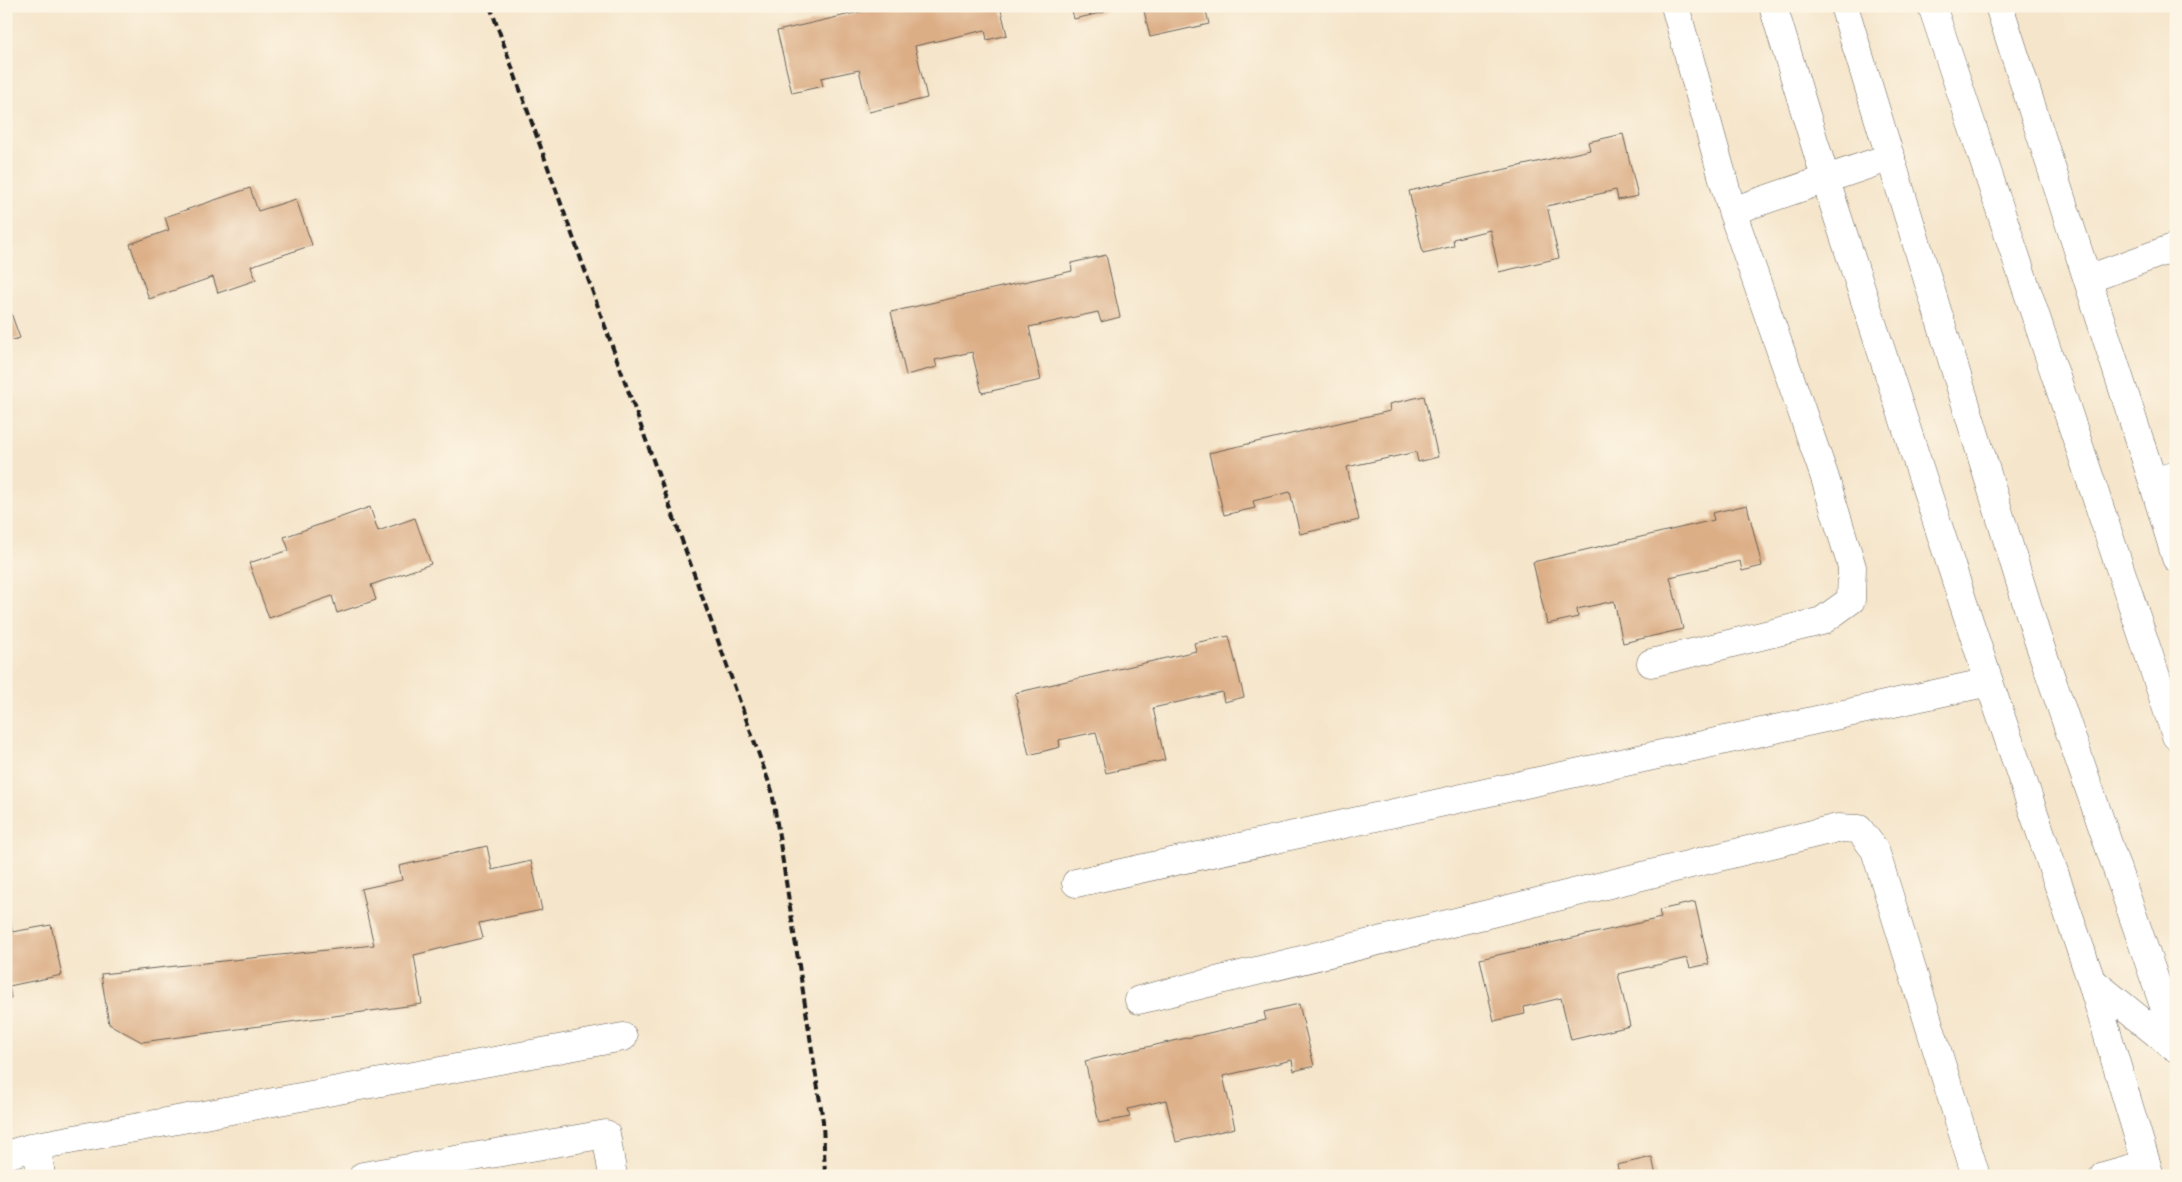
<svg xmlns="http://www.w3.org/2000/svg" width="2182" height="1182" font-family="'IM FELL Double Pica',serif">
  <rect width="100%" height="100%" fill="#fcf5e5"/>
  <filter id="ink" filterUnits="userSpaceOnUse"><feTurbulence type="fractalNoise" baseFrequency=".02" numOctaves="2"/><feDisplacementMap in="SourceGraphic" scale="10" xChannelSelector="R" yChannelSelector="G"/><feConvolveMatrix kernelMatrix="1 2 1 2 8 2 1 2 1" color-interpolation-filters="sRGB"/></filter>
  <filter id="wash" filterUnits="userSpaceOnUse"><feTurbulence type="fractalNoise" baseFrequency=".0096" numOctaves="4" result="noise"/><feDisplacementMap in="SourceGraphic" scale="20" xChannelSelector="R" yChannelSelector="G"/><feGaussianBlur stdDeviation="1.12" result="paint"/><feColorMatrix in="noise" values="0 0 0 0 0 0 0 0 0 0 0 0 0 0 0 0 0 1.4 0 .05"/><feComposite in="paint" operator="in"/></filter>
  <g filter="url(#wash)">
    <rect width="100%" height="100%" fill="#f5e5ca"/>
    <g id="blocks">
      <!-- building -->
      <path fill="#dcae86" d="M885 6H1000L1007 35 987 40 985 30 915 46 927 98 869 112 859 70 821 78 823 86 792 93 777 31Z
        M1071 6H1103L1105 12 1074 19Z
        M1143 6H1205L1209 24 1150 37Z
        M1623 134 1638 196 1618 200 1616 190 1547 206 1559 258 1499 272 1490 230 1453 239 1454 246 1423 253 1409 191 1590 150 1588 142Z
        M250 188 258 211 296 199 312 245 251 266 256 280 218 293 213 277 149 299 130 244 169 230 165 217Z
        M1106 255 1120 317 1101 322 1098 312 1029 327 1041 380 982 393 972 352 935 360 937 367 906 375 891 312 1072 271 1071 263Z
        M6 299 20 338 6 342Z
        M1424 396 1438 457 1418 462 1416 452 1347 467 1359 520 1300 534 1290 492 1253 501 1255 508 1224 515 1209 453 1390 411 1389 404Z
        M1747 505 1762 566 1742 571 1740 561 1670 577 1683 629 1623 643 1614 601 1577 609 1578 617 1547 624 1533 562 1714 520 1712 513Z
        M370 507 378 531 415 518 431 564 371 585 376 600 337 613 332 596 269 618 249 563 289 550 284 537Z
        M1229 636 1244 697 1224 702 1222 692 1153 708 1165 760 1106 773 1096 732 1059 740 1060 747 1029 755 1015 693 1196 651 1194 643Z
        M487 846 492 870 531 861 542 910 479 923 483 938 414 955 422 1004 142 1042 109 1024 101 974 374 945 361 889 402 880 399 866Z
        M1695 902 1709 964 1690 968 1687 958 1618 974 1630 1026 1571 1040 1561 998 1524 1007 1525 1014 1494 1021 1480 959 1661 918 1659 910Z
        M6 905 12 932 51 925 62 975 9 986 11 998 6 999Z
        M1299 1004 1314 1066 1294 1071 1292 1060 1223 1076 1235 1128 1176 1142 1166 1100 1128 1109 1130 1117 1099 1123 1085 1061 1266 1020 1264 1012Z
        M1652 1157 1656 1176H1609L1619 1173 1617 1165Z"/>
    </g>
  </g>
  <g filter="url(#ink)">
    <use href="#blocks" fill-opacity="0" stroke="#686259" stroke-width="1"/>
    <g fill="none" stroke-linecap="round" stroke-linejoin="round">
      <!-- street casing -->
      <g stroke="#686259" stroke-width="29">
        <path id="street" d="M1732 211 1891 157
          M2088 279 2176 247
          M2153 482 2176 475
          M1651 663 1822 621 1851 600 1852 567 1824 475 1732 211 1675 6
          M1076 883 1989 682
          M1139 1000 1837 828 1859 829 1875 850 1976 1176
          M37 1146 41 1176
          M6 1155 37 1146 623 1037
          M363 1176 606 1134 613 1176
          M2104 1176 2146 1164"/>
      </g>
      <!-- secondary casing -->
      <g stroke="#686259" stroke-width="29">
        <path id="secondary" d="M1773 6 1827 184 1989 682 2091 980 2150 1176
          M1844 6 2036 634 2176 1041
          M1932 6 2176 736
          M1999 6 2153 482 2176 558
          M2091 980 2176 1049"/>
      </g>
      <!-- street -->
      <use href="#street" stroke="#fff" stroke-width="28"/>
      <!-- secondary -->
      <use href="#secondary" stroke="#fff" stroke-width="28"/>
      <!-- rail -->
      <path stroke="#1c1c1c" stroke-width="4" stroke-dasharray="8 4" stroke-linecap="butt" d="M490 6 772 791 823 1121 825 1176"/>
    </g>
  </g>
  <!-- margin -->
  <rect width="2182" height="1182" fill="none" stroke="#fcf5e5" stroke-width="25"/>
</svg>
